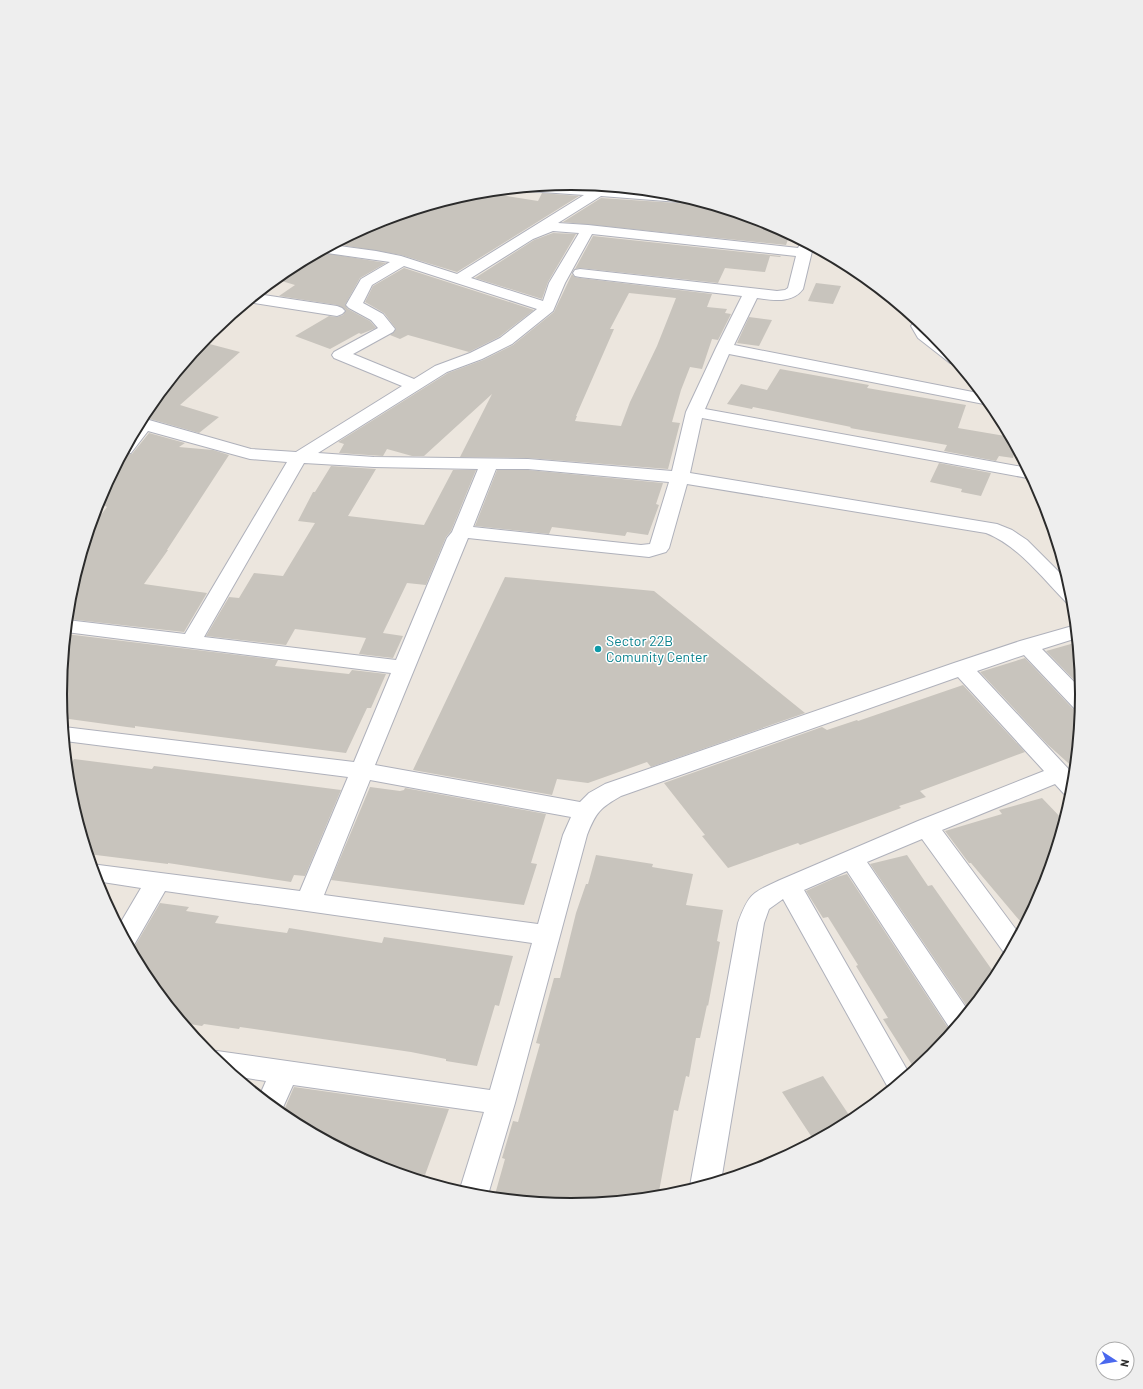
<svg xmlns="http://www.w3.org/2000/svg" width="1143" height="1389" font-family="Barlow,sans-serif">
  <rect width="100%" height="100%" fill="#ece6de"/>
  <!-- building -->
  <path fill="#c8c4bd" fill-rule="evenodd" d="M572 183H576L648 191 561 184Z
    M482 192 538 201 542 193 579 196 457 272 401 255 335 244 376 222 472 193Z
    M601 198 692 204 699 201 767 222 790 234 786 245 563 222Z
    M553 233 576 234 548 282 542 299 475 278 534 240Z
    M593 236 781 256 780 257 770 256 765 272 725 268 718 283 580 268 575 269Z
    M319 252 386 263 360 278 345 305 348 309 370 321 376 328 361 334 359 333 330 349 295 336 329 316 337 317 343 315 346 310 337 305 279 296 295 285 275 279 288 269Z
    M404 268 534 310 499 337 469 352 408 335 400 339 390 335 396 329 384 313 365 302 373 286Z
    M572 274 575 277 580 278 712 294 707 307 727 309 725 313 731 314 718 340 712 339 702 369 690 367 681 390 672 422 680 423 668 469 528 458 460 457 492 394 424 456H412L387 449 383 456 339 453 344 444 338 442 448 373 483 360 513 345 554 312ZM629 293 676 298 657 346 630 402 621 426 575 421 577 416H576L614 329H610Z
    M816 283 841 286 833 304 808 301Z
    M749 317 772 320 759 346 737 343Z
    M202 342 240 352 180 405 219 417 199 433 143 417 146 410Z
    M780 369 869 385 867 388 966 405 958 428 1011 437 1016 446 1013 458 999 456 996 461 944 451 947 445 850 428 851 427 753 407 752 409 727 404 741 384 767 390Z
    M149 433 185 443 179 447 213 450 229 455 167 550H168L144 584 207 593 184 632 68 619 70 594 90 529 107 507 98 501 99 499 122 455 132 454Z
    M939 463 991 473 981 496 961 492 962 489 930 482Z
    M331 466 376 469 348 516 424 525 453 470H476L451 531 446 537 426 585 407 583 383 633 403 636 393 658 359 654 366 638 295 629 286 645 206 636 229 597 239 598 254 573 283 576 315 523 298 521 313 492H315Z
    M497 470H528L663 483 656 504 659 505 648 535 627 532 625 536 552 527 549 534 475 526Z
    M505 577 654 591 805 713 651 767 647 762 588 783 557 779 552 795 413 770Z
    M66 634 278 660 275 666 349 674 352 670 386 674 371 708H367L346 753 135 726V728L127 727 62 718 60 694Z
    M1078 642 1082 687V688L1046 651Z
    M1025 658 1073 709 1081 711 1076 770 1047 744 980 672Z
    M963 685 1025 752 920 791 926 797 899 806 901 808 800 845 798 843 728 868 702 836 705 835 664 783 822 727 827 730 857 720 858 721Z
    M74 759 152 769 154 766 341 790 305 876 294 875 291 882 168 863V864L88 854 70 794 67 770Z
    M370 787 400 791 404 790 405 788 546 814 531 863 537 864 524 905 331 880Z
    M1042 798 1065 822 1044 890 1025 927 971 863H969L945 831 1002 814 999 810Z
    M596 855 653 864 652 867 693 874 686 905 723 910 717 941 720 942 708 1006 707 1005 700 1038H696L689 1077 686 1076 678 1111 674 1110 658 1197 571 1206 494 1198 505 1159 502 1158 513 1121 518 1122 532 1072 540 1044 536 1043 554 978H560L576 913 586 884H588Z
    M907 855 928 886 932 885 997 977 974 1007 968 1008 870 864Z
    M847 874 952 1034 933 1056 916 1071 883 1019 888 1018 856 966 858 965 828 917 823 918 806 891 837 877Z
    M160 903 189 907 186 911 219 916 215 923 287 933 289 928 382 943 384 937 513 956 499 1006 495 1005 477 1066 446 1061V1059L411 1052 268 1031 240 1027 239 1029 204 1024 202 1026 183 1023 146 978 130 948 135 946Z
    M823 1076 853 1121 815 1142 782 1092Z
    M294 1087 449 1109 425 1175 421 1174 419 1180 376 1167 287 1120 282 1115Z"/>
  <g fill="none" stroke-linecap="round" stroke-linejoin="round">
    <!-- minor casing -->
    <g stroke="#afb1bb" stroke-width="2">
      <path id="minor" d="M553 185 674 194 698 201 692 203 601 196 558 223 588 225 798 248 802 240 813 247 803 289C792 304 773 300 757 298L734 345 983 394 992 404 989 405 729 354 705 409 1028 468 1033 479 702 418 690 473 997 524 1012 530 1027 540 1070 583 1074 605 1067 603C1042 578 1019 546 986 533L687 484 669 548 666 552 649 557 468 538 375 765 580 802 589 793 605 784 954 663 1020 641 1076 625 1077 638 1042 649 1083 691 1081 710 1074 708 1024 655 977 671 1075 776 1072 797 1066 796 1055 784 942 830 1020 935 1009 955 1005 954 922 839 867 862 969 1012 954 1031 951 1030 847 871 804 890 910 1075 890 1091 783 899 769 909 764 923 721 1181 692 1190 690 1186 738 923C749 893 752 893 780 880L918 821 1044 771 958 677 621 796C600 808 596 812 587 835L515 1103 487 1198 471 1196 459 1192 484 1112 293 1085 280 1114 259 1097 266 1081 234 1076 208 1054 217 1051 490 1090 532 943 165 891 134 945 129 947 118 927 141 888 96 881 91 864 300 891 348 777 65 741 64 727 354 762 391 673 66 632 67 620 185 634 287 462 250 459 148 431 131 453 123 454 142 418 251 449 296 452 402 386 334 358 332 355 334 352 378 328 371 320 349 308 346 305 361 279 390 262 320 252 332 245 376 251 401 256 457 274 584 195 528 191 522 188ZM553 231 579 233 549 283 543 301 471 278 533 239ZM592 234 796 256 788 288 785 290 777 291 580 269 575 270 573 273 575 276 580 277 742 296 716 348 686 412 672 471 528 459 374 457 318 453 447 372 482 359 512 344 553 311 565 283ZM404 266 537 309 500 338 470 353 435 366 414 379 353 354 393 332 395 329 383 314 363 303 372 285ZM304 463 374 467 478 469 452 532 447 538 396 660 204 637ZM496 469H528L669 482 650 544 641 545 473 527ZM370 780 571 817 563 835 538 924 324 895Z
        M257 294 337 306 342 308 345 311 342 314 337 316 248 302Z
        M917 319 937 337 959 364 950 363 918 338 911 326Z"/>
    </g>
    <!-- minor -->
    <use href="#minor" fill="#fff" fill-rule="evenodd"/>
  </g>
  <!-- markers -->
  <circle fill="#0f9aa8" stroke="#fff" stroke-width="1.5" cx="598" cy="649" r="4"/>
  <g text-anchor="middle" stroke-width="3" stroke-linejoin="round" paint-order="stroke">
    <!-- culture labels -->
    <g font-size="14" fill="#0d838f" stroke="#fff" text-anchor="start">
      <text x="606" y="646">Sector 22B<tspan x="606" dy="16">Comunity Center</tspan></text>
    </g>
  </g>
  <!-- crop -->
  <path d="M0 0H1143V1389H0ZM67 694a504 504 0 1 1 1008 0a504 504 0 1 1-1008 0Z" fill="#eee" fill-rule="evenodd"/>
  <path fill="none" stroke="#2b2b2b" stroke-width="2" d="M67 694a504 504 0 1 1 1008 0a504 504 0 1 1-1008 0Z"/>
  <!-- north arrow -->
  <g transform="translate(1115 1361) rotate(102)"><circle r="19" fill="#ffffff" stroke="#aaaaaa"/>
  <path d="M0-3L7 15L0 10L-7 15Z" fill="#4a68ee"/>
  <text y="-6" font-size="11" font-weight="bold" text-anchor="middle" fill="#2b2b2b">N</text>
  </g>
</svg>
